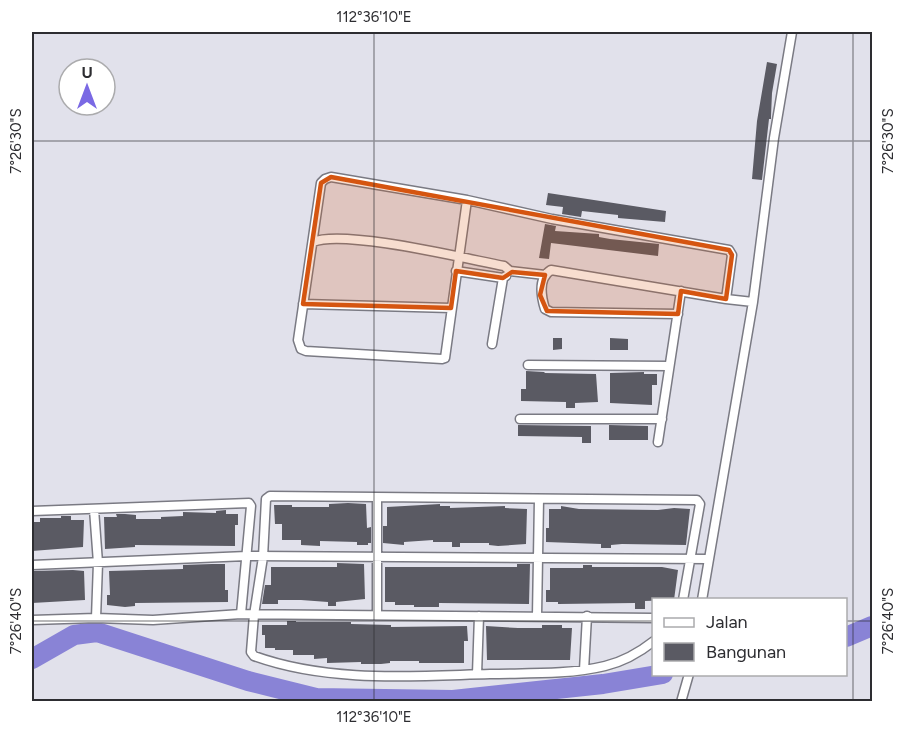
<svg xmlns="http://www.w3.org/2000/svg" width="904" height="733" font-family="Figtree,sans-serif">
  <rect width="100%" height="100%" fill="#e1e1eb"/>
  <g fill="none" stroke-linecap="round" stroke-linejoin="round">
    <!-- river -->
    <path stroke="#8983d6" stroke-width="20" d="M846 637 872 626
      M32 659 74 635 97 632 248 681 316 698 453 700 603 684 663 674"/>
  </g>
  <!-- building -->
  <path fill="#5a5a63" d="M767 62 777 64 772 93 771 116V119H769L762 180 752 179 757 121Z
    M548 193 666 211 665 222 618 218V215L582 211 581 217 562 214 563 207 546 205Z
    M545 224 556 226 555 231 599 234V237L610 239 659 244 658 256 551 243 549 259 539 258Z
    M553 338H562V349L553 350Z
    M610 338 628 339V350H610Z
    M526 371 544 372 545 373 596 374 598 402 575 403V408H566V402L521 401V389H526Z
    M644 372V374H657V385H652V405L610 403V373Z
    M518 425 591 426V443H582V437L518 436Z
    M609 425 648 426V440H609Z
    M348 503 366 504 367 528 371 527V543H368V545H357V542L320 541V546L301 545V540H282V524H275L274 505H292V507H329V504Z
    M440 504V506H450V508L505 506V508L527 509 526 544 498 546 489 545V543H460V547H452V542H433V540L404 542V545L383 543V526H387V507Z
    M561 506 579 509 658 510 674 508 690 509 686 545 622 544 611 545V548H601V544L546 542V528H549V509H561Z
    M226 510V514H238V525H235V546L135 545V547L105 549 104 517H117L116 514H125L136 515V519H161V517L183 516V512L216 513V511Z
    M61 516H71V520H84L83 547 32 551V522H40V518H61Z
    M337 563 364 564 365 599 336 602V606H328V602L301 600H278V604H262L265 585H271V567H337Z
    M212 564H225V590H228V602L135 603V606L125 607 107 605V595H110L109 571 183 569V565Z
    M517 564H530L529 604 439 603V607H414V605H395V602H385V567H517Z
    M583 565H592V567H662L678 570 674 600 645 601V609H635V603L558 604V602H546V590H550V568H583Z
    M73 570 84 571 85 600 32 603V571Z
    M287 621H296V622H351V624L391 625V627L467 626 468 641H464V663H419V661H390V663L381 664H361V662L327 663V658L314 659V655H293V650H275V648H265V635H262V625H287Z
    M542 625H562V628H572L570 660H487L486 626 518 628H542Z"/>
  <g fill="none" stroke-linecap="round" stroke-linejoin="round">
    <!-- minor casing -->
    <g stroke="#7a7a83" stroke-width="11">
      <path id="minor" d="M467 200 445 358 442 359 306 351 301 349 298 340 321 183 325 179 331 177 467 200 552 219 729 250 732 255 726 299
        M313 242C344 229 467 259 504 266L510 271 545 275
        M456 271 503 278 506 276
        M303 304 451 308
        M678 314 551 312 545 309C541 296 538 278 551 270L726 299 753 302
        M492 344 503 278
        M528 365 669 366
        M520 419H662
        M658 442 681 291
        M377 498V614
        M94 509 98 563 96 618
        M32 511 249 503 251 506 241 614
        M32 565 247 556 709 559
        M702 600 753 302 774 138 792 32
        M537 616 539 499
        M32 620 96 618 153 620 241 614 654 618
        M654 641C640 652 622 662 605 666 568 675 528 673 490 674 412 676 329 683 254 656L251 652 254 615 263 557 266 499 270 496 697 500 700 504 683 600
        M584 670 587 616
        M477 674 479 616
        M681 702 689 674"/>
    </g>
    <!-- minor -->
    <use href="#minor" stroke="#fff" stroke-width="8"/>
  </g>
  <!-- marked area -->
  <path fill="#d55510" fill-opacity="0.2" stroke="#d55510" stroke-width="4.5" stroke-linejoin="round" d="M331 177 729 250 732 255 726 299 681 291 678 314 547 311 540 295 545 275 512 272 503 278 456 271 451 308 303 304 321 183Z"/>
  <!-- ticks -->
  <path fill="none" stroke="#2d2d31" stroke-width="1.5" stroke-opacity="0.45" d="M374 32V702M853 32V702M32 141H872M32 621H654M846 621H872"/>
  <!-- border -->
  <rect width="904" height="733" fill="none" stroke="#ffffff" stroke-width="66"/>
  <!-- legend -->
  <rect x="652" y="598" width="195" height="78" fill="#ffffff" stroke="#ababad" stroke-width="1.5"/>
  <rect x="664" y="618" width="30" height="9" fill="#ffffff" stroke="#ababad" stroke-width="1.5"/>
  <text x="706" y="628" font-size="18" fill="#2d2d31">Jalan</text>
  <rect x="664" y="643" width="30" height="18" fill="#5a5a63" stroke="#ababad" stroke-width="1.5"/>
  <text x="706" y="658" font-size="18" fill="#2d2d31">Bangunan</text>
  <!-- north arrow -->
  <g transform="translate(87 87)"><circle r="28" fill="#ffffff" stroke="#ababad" stroke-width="1.5"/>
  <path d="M0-4.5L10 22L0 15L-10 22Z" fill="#7a69e4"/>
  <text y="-9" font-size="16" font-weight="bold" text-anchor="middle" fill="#2d2d31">U</text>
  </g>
  <rect x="33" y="33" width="838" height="667" fill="none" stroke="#2d2d31" stroke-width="2"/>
  <g font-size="15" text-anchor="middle" fill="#2d2d31">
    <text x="374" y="22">112°36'10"E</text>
    <text transform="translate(16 141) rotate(-90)" y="5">7°26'30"S</text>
    <text transform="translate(888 141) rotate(-90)" y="5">7°26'30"S</text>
    <text transform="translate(16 621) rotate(-90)" y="5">7°26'40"S</text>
    <text transform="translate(888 621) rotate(-90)" y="5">7°26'40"S</text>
    <text x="374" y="722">112°36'10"E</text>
  </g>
</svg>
